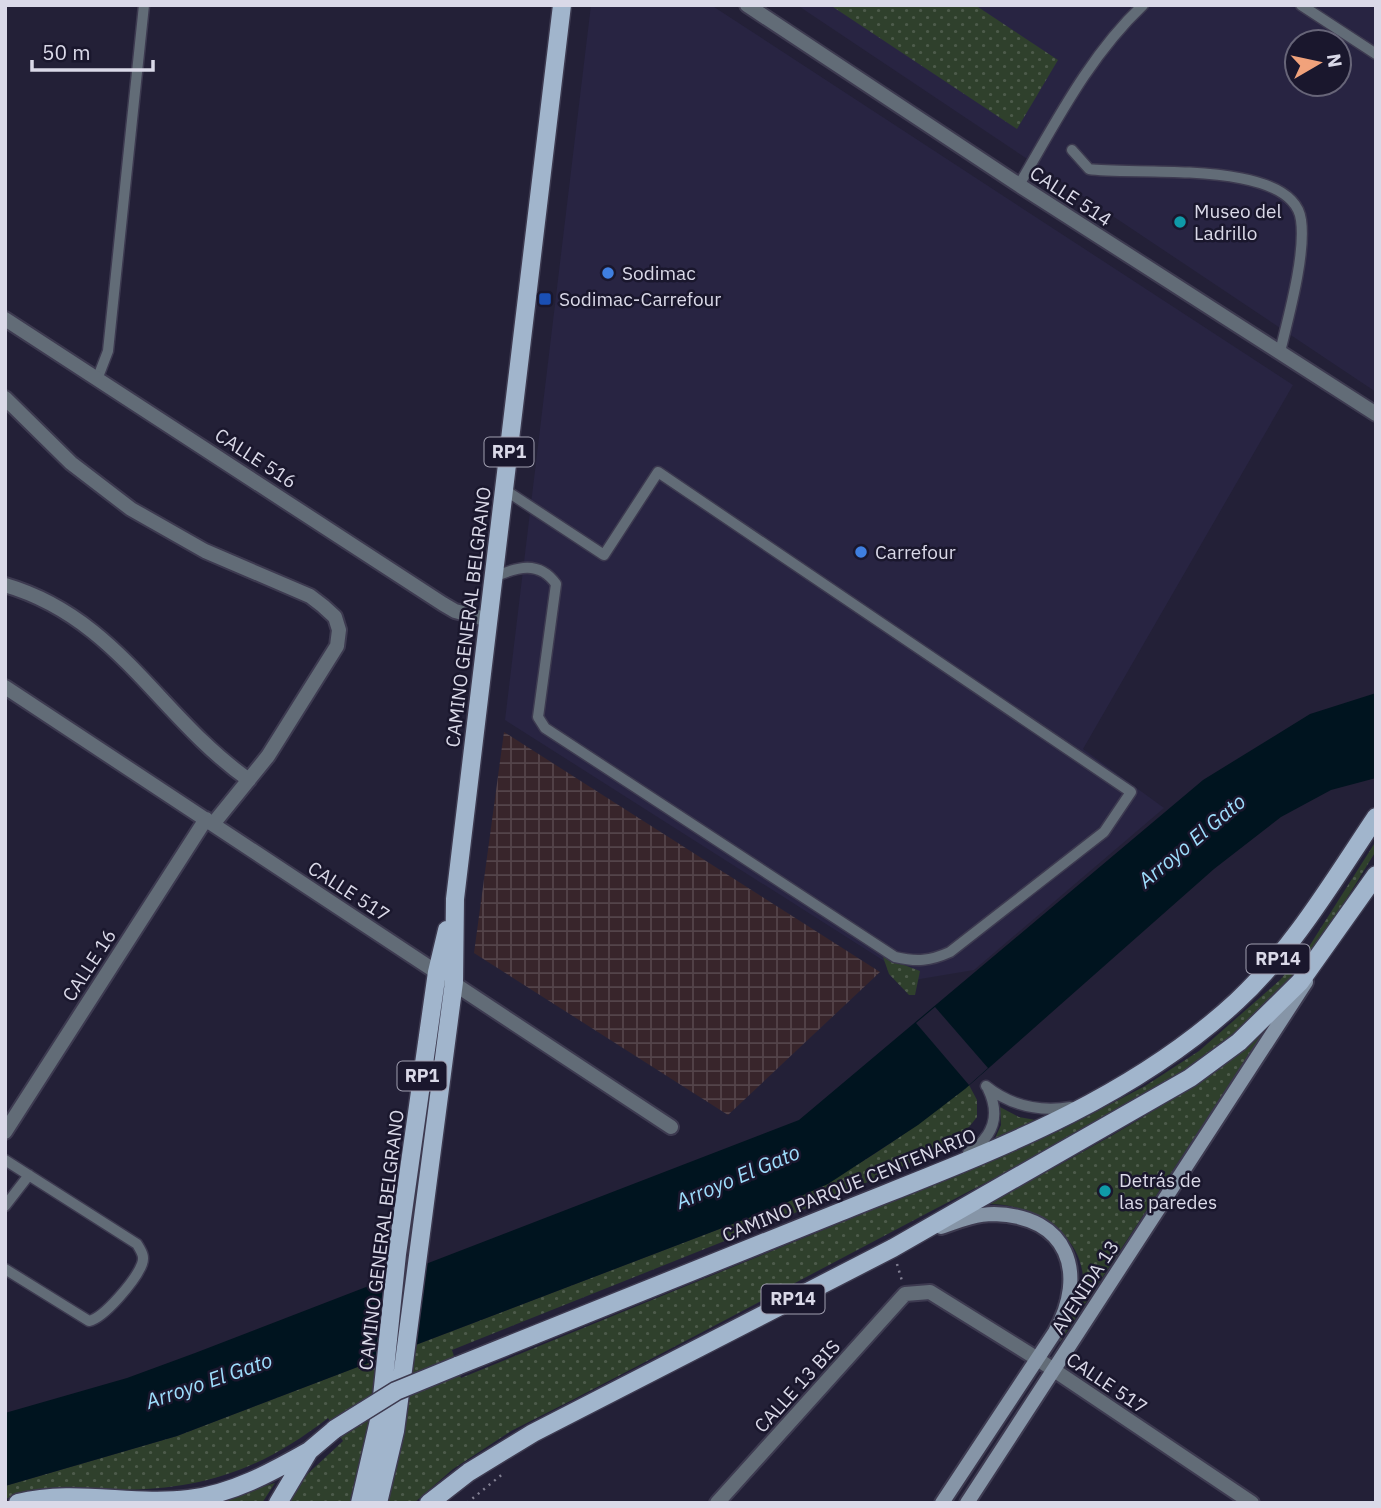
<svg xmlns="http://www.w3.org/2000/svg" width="1381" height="1508" font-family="'IBM Plex Sans',sans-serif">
  <defs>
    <pattern id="industrial-grid" width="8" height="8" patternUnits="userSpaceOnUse" patternTransform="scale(1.75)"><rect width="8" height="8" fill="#38252b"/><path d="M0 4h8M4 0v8" fill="none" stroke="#54444a"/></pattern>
    <pattern id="grass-dots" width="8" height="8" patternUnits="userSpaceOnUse" patternTransform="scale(1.75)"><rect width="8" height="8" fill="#2f402c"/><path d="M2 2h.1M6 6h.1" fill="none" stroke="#4d5b4b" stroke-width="1.8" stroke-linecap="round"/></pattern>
  </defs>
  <rect width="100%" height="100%" fill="#232037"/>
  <!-- built -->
  <path fill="#282442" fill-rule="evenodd" d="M591 5H711L1293 385 1083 749 1164 808 974 970 914 980 505 720Z
    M797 5H1376V392ZM1297 42H1339V84H1297Z"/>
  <!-- industrial -->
  <path fill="url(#industrial-grid)" d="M504 732 880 972 728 1115 474 953Z"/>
  <!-- grass -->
  <path fill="url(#grass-dots)" d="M830 5H975L1058 60 1017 129Z
    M1376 841V851C1343 904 1312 958 1268 1002 1179 1093 1047 1150 935 1209 794 1283 654 1359 511 1431L453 1469 414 1503H388L399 1451 413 1346 772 1209C849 1175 903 1137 969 1085L977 1100V1117L957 1142 832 1198 452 1350 461 1378 943 1181 1061 1130 1145 1086 1199 1051 1280 980 1310 945Z
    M883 957 920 971 915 995H909L889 974Z
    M1260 1034 1261 1036 1060 1342C1062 1328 1077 1313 1081 1298 1095 1242 1038 1203 988 1204 1081 1152 1179 1104 1260 1034Z
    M1000 1107 1019 1117 1041 1121 993 1143 1001 1125Z
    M381 1358 376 1392 352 1503H288L302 1479 343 1441 328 1418C261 1470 202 1490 118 1490 79 1490 42 1486 5 1499V1486L177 1436Z
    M275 1483 262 1503H209Z"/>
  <!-- water -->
  <path fill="#00141f" d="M1376 693V778L1331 790 1281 817 1214 869 965 1089 918 1125 828 1184 772 1209 177 1436 5 1486V1413L127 1378 195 1353 799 1120 1203 780 1310 714Z"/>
  <!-- pier -->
  <path fill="#232037" d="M935 1007 988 1068 969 1085 916 1023Z"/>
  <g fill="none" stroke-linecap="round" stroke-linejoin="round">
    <!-- service casing -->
    <g stroke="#3d3a50" stroke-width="13">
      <path id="service" d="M1301 5 1376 54
        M1072 150 1089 169C1133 176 1293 158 1301 220 1306 255 1288 318 1280 352
        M1019 185C1056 122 1089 56 1143 5
        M98 377 108 351 144 5
        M494 577C517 567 539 560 556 584L538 717 545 728 895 957C917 962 930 961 950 952L1104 832 1131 792 658 472 604 555 505 490
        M986 1086C1011 1106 1040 1112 1071 1107
        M968 1153C993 1137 1001 1116 988 1089
        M5 1160 137 1244C141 1251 145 1256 142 1264 136 1280 104 1318 89 1321L5 1269
        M5 1206 29 1175"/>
    </g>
    <!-- minor casing -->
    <g stroke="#3d3a50" stroke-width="18">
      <path id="minor" d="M747 5 1019 185 1376 414
        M5 319 443 604 455 611 489 620
        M5 398 71 463 131 509 205 551 310 596 323 606 335 617 339 630 337 646 268 756 213 824
        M5 585C118 618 159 717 249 780
        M5 687 671 1127
        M5 1132 206 819
        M717 1503 905 1294 930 1292 1036 1358 1252 1503"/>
    </g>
    <!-- secondary casing -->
    <g stroke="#3d3a50" stroke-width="18">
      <path id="secondary" d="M941 1227C958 1221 975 1214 994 1214 1068 1216 1088 1273 1055 1332L942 1503
        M967 1503 1306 982"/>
    </g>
    <!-- primary casing -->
    <g stroke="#3d3a50" stroke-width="21">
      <path id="primary" d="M457 1366C585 1314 713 1263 840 1212 979 1156 1125 1105 1237 1001 1293 949 1333 881 1376 817
        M18 1503C75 1489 132 1506 189 1499 232 1494 272 1472 309 1451
        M278 1503 309 1451 335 1429
        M360 1503 380 1416 397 1254 437 972 447 930
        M378 1503 395 1431 454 982 455 899 562 5
        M429 1503 469 1472 533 1433 893 1248 1190 1078 1239 1042 1300 982 1376 875"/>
    </g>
    <!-- path -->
    <path stroke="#807e91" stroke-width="2.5" stroke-dasharray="2 5" stroke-linecap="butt" d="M897 1264 902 1281
      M467 1503 505 1472"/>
    <!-- service -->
    <use href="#service" stroke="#626c77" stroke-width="10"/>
    <!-- minor -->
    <use href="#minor" stroke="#626c77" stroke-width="14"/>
    <!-- secondary -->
    <use href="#secondary" stroke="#8695a7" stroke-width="14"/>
    <!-- primary -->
    <use href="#primary" stroke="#a1b5cc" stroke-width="18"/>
    <!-- primary-bridge casing -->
    <g stroke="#3d3a50" stroke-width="21" stroke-linecap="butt">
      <path id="primary-bridge" d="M335 1429 396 1391 457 1366"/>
    </g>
    <!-- primary-bridge -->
    <use href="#primary-bridge" stroke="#a1b5cc" stroke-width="18"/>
  </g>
  <!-- markers -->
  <g fill="#0f9aa8" stroke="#1a172d" stroke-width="2.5">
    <circle cx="1180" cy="222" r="7"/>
    <circle cx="1105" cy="1191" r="7"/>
  </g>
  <g fill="#3f7fe0" stroke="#1a172d" stroke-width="2.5">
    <circle cx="608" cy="273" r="7"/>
    <circle cx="861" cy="552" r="7"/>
  </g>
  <rect fill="#1a4fb4" stroke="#1a172d" stroke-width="2.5" x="538" y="292" width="14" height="14" rx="3.5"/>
  <g text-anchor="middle" stroke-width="5" stroke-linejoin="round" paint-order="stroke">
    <!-- shield labels -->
    <g fill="#1a172d" stroke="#a09fb0" stroke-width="2">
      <rect x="484.5" y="437.5" width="49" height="29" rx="5"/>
      <rect x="1246.5" y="944.5" width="63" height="29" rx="5"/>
      <rect x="397.5" y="1061.5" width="49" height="29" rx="5"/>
      <rect x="761.5" y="1284.5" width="63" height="29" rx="5"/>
    </g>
    <g font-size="18" font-weight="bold" fill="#dad9e8">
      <text x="509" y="458">RP1</text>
      <text x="1278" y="965">RP14</text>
      <text x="422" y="1082">RP1</text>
      <text x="793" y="1305">RP14</text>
    </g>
    <!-- street labels -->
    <g font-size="19" fill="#dad9e8" stroke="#1a172d">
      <text transform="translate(1071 196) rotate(33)" y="7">CALLE 514</text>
      <text transform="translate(256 458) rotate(33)" y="7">CALLE 516</text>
      <text transform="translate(468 617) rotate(-83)" y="7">CAMINO GENERAL BELGRANO</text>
      <text transform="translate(349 891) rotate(33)" y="7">CALLE 517</text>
      <text transform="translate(89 965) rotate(-57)" y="7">CALLE 16</text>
      <text transform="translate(849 1185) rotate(-22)" y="7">CAMINO PARQUE CENTENARIO</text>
      <text transform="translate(381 1240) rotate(-83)" y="7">CAMINO GENERAL BELGRANO</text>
      <text transform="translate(1085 1287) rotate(-57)" y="7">AVENIDA 13</text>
      <text transform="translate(1107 1383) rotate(34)" y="7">CALLE 517</text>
      <text transform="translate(797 1386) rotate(-48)" y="7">CALLE 13 BIS</text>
    </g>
    <!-- poi labels -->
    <g font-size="19" fill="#dad9e8" stroke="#1a172d" text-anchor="start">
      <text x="1194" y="218">Museo del<tspan x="1194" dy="22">Ladrillo</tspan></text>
      <text x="622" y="280">Sodimac</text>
      <text x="559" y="306">Sodimac-Carrefour</text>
      <text x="875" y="559">Carrefour</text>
      <text x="1119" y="1187">Detrás de<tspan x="1119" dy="22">las paredes</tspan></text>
    </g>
    <!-- water labels -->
    <g font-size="21" font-style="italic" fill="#9eddfc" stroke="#1a172d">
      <text transform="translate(1192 841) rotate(-40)" y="7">Arroyo El Gato</text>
      <text transform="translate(738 1177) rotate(-23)" y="7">Arroyo El Gato</text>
      <text transform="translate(209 1381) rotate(-19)" y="7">Arroyo El Gato</text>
    </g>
  </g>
  <!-- border -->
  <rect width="1381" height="1508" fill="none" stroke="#dad9e8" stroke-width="14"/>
  <!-- north arrow -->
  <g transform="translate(1318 63) rotate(81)"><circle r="33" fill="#1a172d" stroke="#676578" stroke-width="2"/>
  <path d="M0-5L12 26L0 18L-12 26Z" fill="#f1a27b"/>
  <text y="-10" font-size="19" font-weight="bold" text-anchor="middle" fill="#dad9e8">N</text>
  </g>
  <!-- scale -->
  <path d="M32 60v10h121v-10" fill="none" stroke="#dad9e8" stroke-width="3.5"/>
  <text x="42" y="60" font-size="21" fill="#dad9e8" stroke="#1a172d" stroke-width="5" paint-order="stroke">50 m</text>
</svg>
